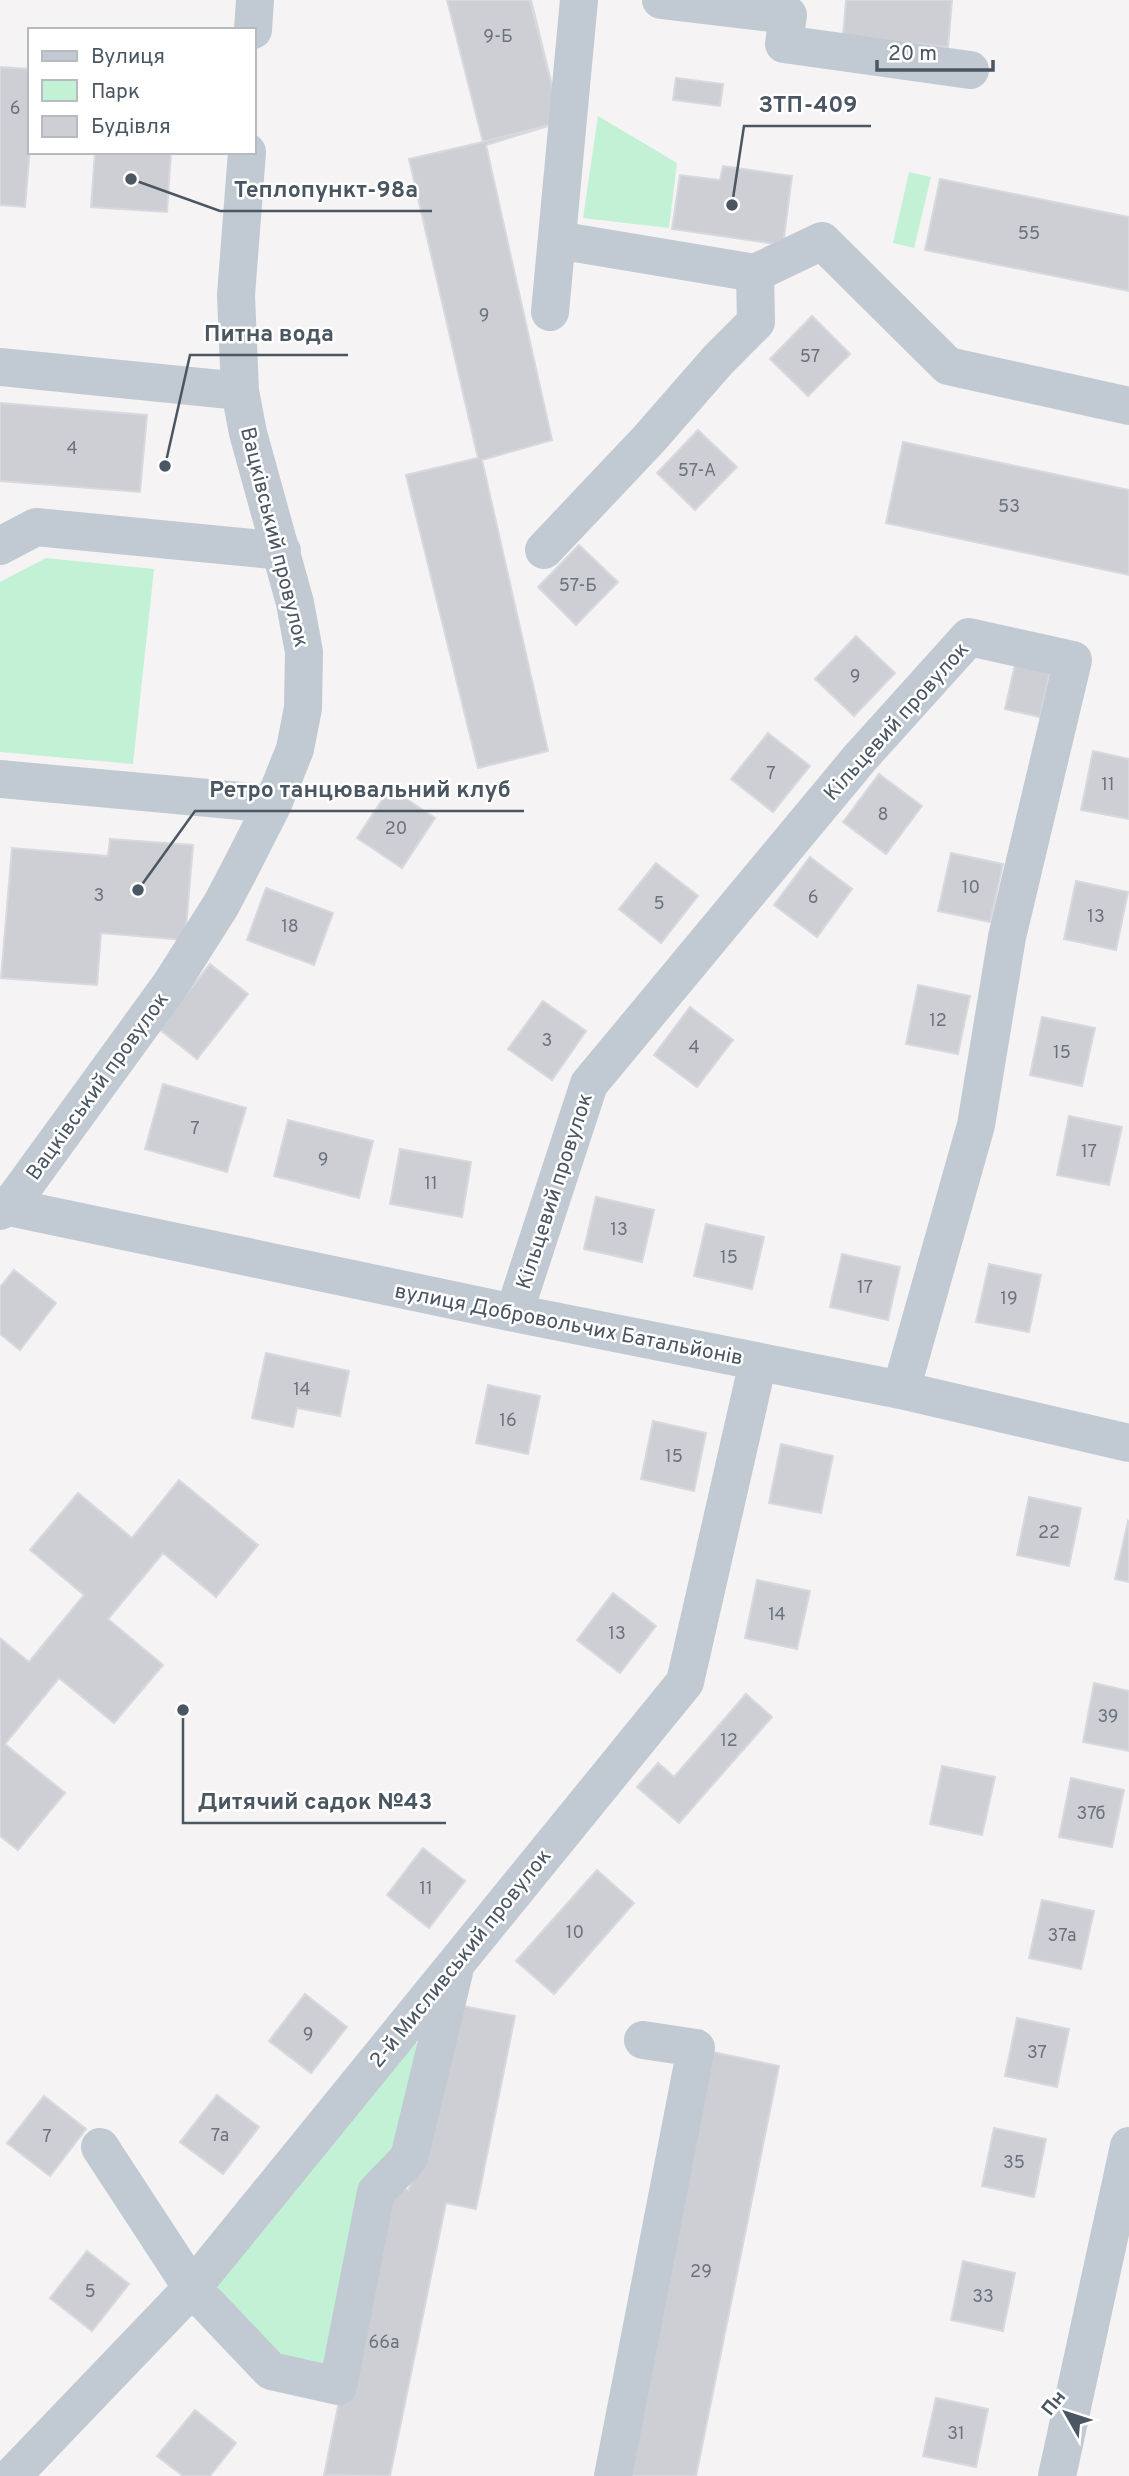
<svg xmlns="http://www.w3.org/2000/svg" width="1129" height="2476" font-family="Overpass,sans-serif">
  <rect width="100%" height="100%" fill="#f5f3f3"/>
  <!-- green -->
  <path fill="#c3f1d5" d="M598 116 677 163 669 228 583 218Z
    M909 172 931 177 914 248 893 243Z
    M46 558 154 569 133 764 0 752V582Z
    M410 2041 427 2047 329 2368 273 2357 211 2287Z"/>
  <!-- building -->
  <path fill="#cdcfd5" stroke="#d7d9de" stroke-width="2" d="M447 0H530L561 122 483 142Z
    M447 0H531L561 122 486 145 552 440 482 460 548 751 478 768 406 475 478 458 409 159 483 142Z
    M846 0H952L948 47 843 36Z
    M0 67 30 69V148L25 207 0 205Z
    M676 78 723 84 720 106 673 100Z
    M95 152H171L167 212 91 207Z
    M723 166 792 176 783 245 672 229 680 175 720 180Z
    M940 179 1129 217V291L925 250Z
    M812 316 850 354 808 396 770 359Z
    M0 403 147 415 140 492 0 481Z
    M698 430 737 467 695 510 657 473Z
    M903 442 1129 490V575L886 523Z
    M579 545 618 582 576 625 538 587Z
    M856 636 895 673 854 716 815 679Z
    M1016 660 1051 667 1040 717 1005 709Z
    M768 733 810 766 773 812 731 779Z
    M1093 751 1129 759V819L1081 810Z
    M879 774 922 806 886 854 843 822Z
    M390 788 435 818 402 868 357 838Z
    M110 839 193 845 185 940 101 933 97 985 1 978 12 848 108 856Z
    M951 853 1003 864 990 922 938 911Z
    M810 857 852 889 817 937 774 905Z
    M656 863 698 896 661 943 619 909Z
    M1076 881 1128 892 1116 950 1064 939Z
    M266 888 333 913 314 965 247 940Z
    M210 964 248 994 197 1059 159 1029Z
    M918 985 970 996 958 1054 906 1044Z
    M543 1001 586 1031 552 1080 508 1049Z
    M690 1007 733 1040 697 1087 654 1055Z
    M1042 1017 1095 1028 1082 1086 1030 1075Z
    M163 1084 246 1108 227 1172 145 1149Z
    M1069 1116 1122 1127 1109 1185 1057 1175Z
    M288 1120 373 1141 359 1198 274 1176Z
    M400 1149 471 1162 462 1217 390 1204Z
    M596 1197 654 1210 642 1262 584 1249Z
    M706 1224 764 1237 752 1289 694 1276Z
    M842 1254 900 1267 888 1320 830 1307Z
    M989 1264 1041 1275 1029 1332 976 1322Z
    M14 1270 56 1303 20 1350 0 1334V1287Z
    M266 1353 349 1371 340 1416 297 1408 293 1427 252 1418Z
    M488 1385 540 1396 528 1454 476 1443Z
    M653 1421 706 1433 694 1491 641 1479Z
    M781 1444 833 1456 821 1513 769 1503Z
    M179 1480 258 1545 216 1597 163 1553 108 1619 163 1665 114 1723 59 1678 5 1744 65 1793 18 1850 0 1836V1638L29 1662 84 1595 30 1550 78 1493 132 1538Z
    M1029 1497 1081 1508 1069 1566 1017 1555Z
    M1128 1521 1129 1522V1582L1115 1579Z
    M757 1580 810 1591 797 1649 745 1638Z
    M613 1593 656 1626 620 1673 577 1640Z
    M1094 1683 1129 1691V1751L1083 1742Z
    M746 1694 772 1717 679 1823 637 1787 658 1763 674 1777Z
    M942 1766 995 1777 982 1835 930 1824Z
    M1071 1778 1124 1790 1112 1847 1059 1837Z
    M423 1848 465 1881 429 1928 387 1895Z
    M597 1870 634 1903 554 1994 516 1961Z
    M1042 1900 1094 1911 1081 1969 1029 1958Z
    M305 1994 347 2027 311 2073 269 2041Z
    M447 2003 515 2016 476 2209 446 2203 390 2476 324 2475 383 2185 409 2190Z
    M1017 2018 1069 2029 1057 2087 1005 2076Z
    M708 2051 779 2066 696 2476H623Z
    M217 2095 259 2127 223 2174 180 2142Z
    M44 2096 86 2129 50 2176 7 2143Z
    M994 2128 1046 2139 1034 2197 982 2186Z
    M87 2251 129 2284 92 2331 50 2298Z
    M963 2261 1015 2273 1003 2331 951 2320Z
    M936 2398 988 2409 976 2467 923 2456Z
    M195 2410 236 2443 210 2476H183L157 2456Z"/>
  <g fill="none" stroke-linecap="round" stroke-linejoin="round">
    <!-- minor -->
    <path stroke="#c1cad2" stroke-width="38" d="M661 0 788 15 784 44 970 70
      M253 30 255 0
      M557 240 755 273 822 241 948 366 1129 406
      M550 312 579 0
      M0 367 240 391
      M0 546 36 527 282 551
      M544 550 649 439 718 360 756 322 755 273
      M0 779 273 804
      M0 1205 514 1313 901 1390 1129 1443
      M0 1211 9 1207 171 984 221 905 242 865 273 804 295 749 303 708 304 652 295 603 248 433 240 391 236 295 247 152
      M514 1313 589 1084 859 759 969 637 1073 660 1007 937 976 1125 901 1390
      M100 2147 192 2288 271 2371 338 2386 376 2192 409 2158 454 1972
      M12 2476 192 2288 685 1682 758 1362
      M613 2476 696 2048 643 2040
      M1057 2476 1129 2146"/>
  </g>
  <g text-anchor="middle" stroke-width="5" stroke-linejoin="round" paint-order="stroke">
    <!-- number labels -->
    <g font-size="18" fill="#6b747e">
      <text x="498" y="42">9-Б</text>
      <text x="15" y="114">6</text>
      <text x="1029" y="239">55</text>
      <text x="484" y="321">9</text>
      <text x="810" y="362">57</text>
      <text x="72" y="454">4</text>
      <text x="697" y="476">57-А</text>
      <text x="1009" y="512">53</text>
      <text x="578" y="591">57-Б</text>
      <text x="855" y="682">9</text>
      <text x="771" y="779">7</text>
      <text x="1108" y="790">11</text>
      <text x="883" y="820">8</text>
      <text x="396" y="834">20</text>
      <text x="971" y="893">10</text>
      <text x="99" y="901">3</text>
      <text x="813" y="903">6</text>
      <text x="659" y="909">5</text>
      <text x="1096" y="922">13</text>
      <text x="290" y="932">18</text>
      <text x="938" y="1026">12</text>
      <text x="547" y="1046">3</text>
      <text x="694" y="1053">4</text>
      <text x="1062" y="1058">15</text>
      <text x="195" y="1134">7</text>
      <text x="1089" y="1157">17</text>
      <text x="323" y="1165">9</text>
      <text x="431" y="1189">11</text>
      <text x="619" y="1235">13</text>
      <text x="729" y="1263">15</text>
      <text x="865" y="1293">17</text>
      <text x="1009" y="1304">19</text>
      <text x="302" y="1395">14</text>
      <text x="508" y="1426">16</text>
      <text x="674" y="1462">15</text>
      <text x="1049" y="1538">22</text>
      <text x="777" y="1620">14</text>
      <text x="617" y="1639">13</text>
      <text x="1108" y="1722">39</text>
      <text x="729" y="1746">12</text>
      <text x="1091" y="1819">37б</text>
      <text x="426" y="1894">11</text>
      <text x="575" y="1938">10</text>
      <text x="1062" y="1941">37а</text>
      <text x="308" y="2040">9</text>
      <text x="1037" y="2058">37</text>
      <text x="220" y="2141">7а</text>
      <text x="47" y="2142">7</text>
      <text x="1014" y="2168">35</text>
      <text x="701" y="2277">29</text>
      <text x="90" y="2297">5</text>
      <text x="983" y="2302">33</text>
      <text x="384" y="2348">66а</text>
      <text x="956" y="2439">31</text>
    </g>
    <!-- street labels -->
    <g font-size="21" fill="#4a5661" stroke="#fff">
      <text transform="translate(275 537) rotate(76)" y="7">Вацківський провулок</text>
      <text transform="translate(896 721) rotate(-48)" y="7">Кільцевий провулок</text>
      <text transform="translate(97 1086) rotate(-54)" y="7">Вацківський провулок</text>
      <text transform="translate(554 1191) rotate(-72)" y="7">Кільцевий провулок</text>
      <text transform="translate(569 1324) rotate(11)" y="7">вулиця Добровольчих Батальйонів</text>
      <text transform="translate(460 1958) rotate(-51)" y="7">2-й Мисливський провулок</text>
    </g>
  </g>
  <!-- callouts -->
  <path fill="none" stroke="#4a5661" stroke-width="2.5" d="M732 205L744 126H871M131 179L220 211H432M165 466L190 355H348M138 890L195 811H524M183 1710L183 1823H446"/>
  <g fill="#4a5661" stroke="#fff" stroke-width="2.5">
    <circle cx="732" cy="205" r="7"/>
    <circle cx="131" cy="179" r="7"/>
    <circle cx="165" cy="466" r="7"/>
    <circle cx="138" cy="890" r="7"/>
    <circle cx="183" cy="1710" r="7"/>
  </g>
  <g font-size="23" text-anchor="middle" font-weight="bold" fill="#4a5661" stroke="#fff" stroke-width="5" stroke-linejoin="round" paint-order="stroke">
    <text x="808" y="112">ЗТП-409</text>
    <text x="326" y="197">Теплопункт-98а</text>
    <text x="269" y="341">Питна вода</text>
    <text x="360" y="797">Ретро танцювальний клуб</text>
    <text x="315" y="1809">Дитячий садок №43</text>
  </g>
  <!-- legend -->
  <rect x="28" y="28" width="228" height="126" fill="#ffffff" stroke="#b7bbc0" stroke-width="2"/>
  <rect x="42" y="51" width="35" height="10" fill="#c1cad2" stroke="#b7bbc0" stroke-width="2"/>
  <text x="91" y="63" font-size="21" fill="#4a5661">Вулиця</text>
  <rect x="42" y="80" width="35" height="21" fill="#c3f1d5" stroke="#b7bbc0" stroke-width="2"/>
  <text x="91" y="98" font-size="21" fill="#4a5661">Парк</text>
  <rect x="42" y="116" width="35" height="21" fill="#cdcfd5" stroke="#b7bbc0" stroke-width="2"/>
  <text x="91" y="133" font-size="21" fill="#4a5661">Будівля</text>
  <!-- north arrow -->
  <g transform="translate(1066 2413) rotate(309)" stroke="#ffffff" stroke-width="5" paint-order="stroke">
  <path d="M0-5L12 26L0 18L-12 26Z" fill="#4a5661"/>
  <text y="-10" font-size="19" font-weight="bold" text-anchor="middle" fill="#4a5661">Пн</text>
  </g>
  <!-- scale -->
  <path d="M877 60v10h116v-10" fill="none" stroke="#4a5661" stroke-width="3.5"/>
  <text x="888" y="60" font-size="21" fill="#4a5661" stroke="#ffffff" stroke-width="5" paint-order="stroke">20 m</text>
</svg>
